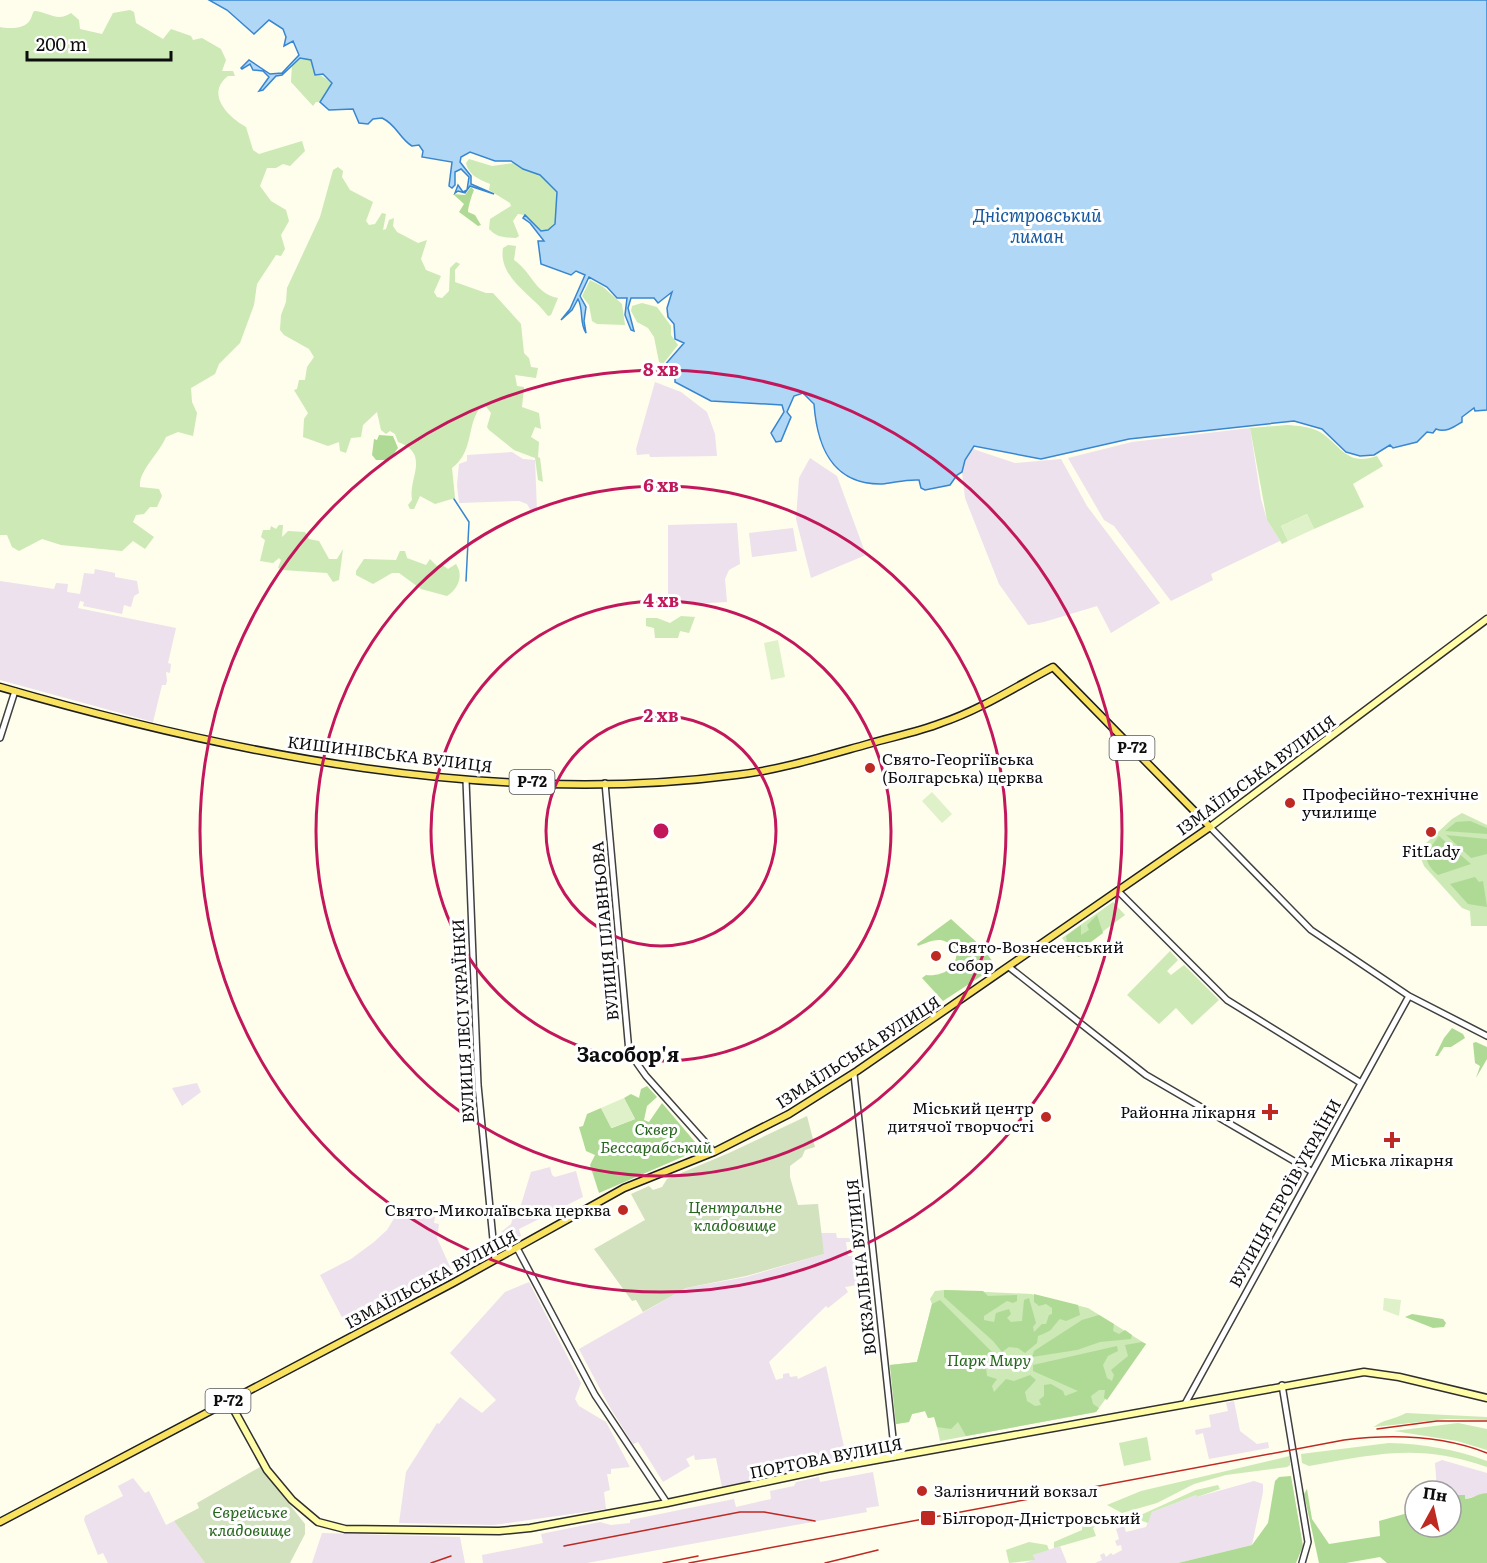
<svg xmlns="http://www.w3.org/2000/svg" width="1487" height="1563" font-family="Literata,serif">
  <rect width="100%" height="100%" fill="#fffdec"/>
  <!-- industrial -->
  <path fill="#ece1ec" d="M655 382 681 392 707 412 715 434 717 456 650 457 649 454 637 455 636 449Z
    M1250 428 1261 499 1267 520 1280 541 1211 574 1213 580 1171 601 1114 526 1104 520 1068 458 1132 442Z
    M973 449 1015 463 1061 459 1087 506 1160 603 1111 633 1097 606 1044 622 1028 625 999 584 965 498 962 472 965 461Z
    M512 452 523 459 535 460 537 511H531L527 504 519 501 459 503 457 485 459 464 467 461V455Z
    M810 458 837 476 866 555 811 578 796 519 799 478Z
    M737 523 740 564 729 570 725 579 727 602 668 605V525Z
    M793 528 797 551 752 557 749 533Z
    M95 569 115 573V577L137 581 139 593 134 596 131 607 124 605 122 614 83 606 84 602 80 601 78 608 176 628 168 663 171 664 170 673 166 672 167 681 166 685H162L153 722 0 680V581L54 589 56 583 68 584 67 592 80 594 84 573 94 574Z
    M197 1083 201 1092 182 1106 172 1088Z
    M550 1167 552 1175 555 1177 576 1171 583 1197 519 1229 521 1236 497 1248 496 1242 502 1240 501 1232 511 1224 516 1208H520L531 1172Z
    M425 1211V1214L435 1217 434 1223 439 1224 437 1238 452 1271 346 1325 320 1275 351 1259 374 1242 387 1230 398 1212Z
    M820 1233H836L837 1238H850V1242H846L848 1256 868 1255 870 1283 845 1287 848 1292 828 1308 826 1306 769 1362 776 1380 783 1378V1374L789 1373 790 1377 797 1376 798 1379 826 1366 847 1460 722 1487 716 1458 695 1460 694 1455 686 1459 690 1466 663 1482 638 1442 633 1444 609 1406 579 1349 686 1288 746 1277 824 1254Z
    M529 1282 581 1383 575 1399 579 1406 606 1422 630 1467 611 1469V1474H607L610 1490 604 1492 606 1509 494 1525 399 1523 406 1472 437 1423 439 1424 460 1397 482 1413 496 1400 450 1353 505 1292Z
    M1234 1401 1240 1431 1257 1444 1268 1442 1269 1448 1209 1459 1203 1433 1196 1435 1195 1430 1211 1427 1209 1415 1228 1411 1226 1403Z
    M1442 1460 1487 1473V1493L1465 1499 1464 1495H1451V1491L1437 1490 1435 1463Z
    M873 1472 879 1506 866 1508 867 1512 587 1563H483L482 1555 543 1543 541 1534 600 1522 611 1525 630 1523V1520L734 1499 736 1507 771 1499 770 1491 794 1486 796 1482 819 1477 820 1482Z
    M133 1478 145 1493 149 1491 166 1525 174 1521 205 1563H108L103 1553 98 1555 84 1520 85 1516 123 1496 118 1486Z
    M1254 1481 1263 1484V1492L1252 1545 1178 1563H1095L1102 1560 1100 1555 1104 1553 1106 1557 1111 1553 1113 1555 1122 1550 1121 1545 1117 1546 1115 1541 1119 1539 1116 1529 1124 1526 1126 1532 1146 1527 1152 1512 1196 1495 1197 1497Z
    M322 1533 460 1537 465 1563H312Z
    M1060 1546 1067 1563H1024L1034 1560 1033 1555Z"/>
  <!-- green -->
  <path fill="#cce9b6" d="M130 10 134 12 136 23 163 39 171 29 191 36 193 40 202 38 221 49 226 60 222 71H233L235 76H228C205 94 228 117 246 127L253 150 259 154 302 141 305 151 290 166 283 164 276 168H267L260 186 271 201 286 210 289 221 281 235 285 249 281 256 276 255 257 284 254 305 240 343 219 364 215 374 191 388 192 402 197 413 193 436 178 432 166 437C159 454 138 471 140 487L159 489 162 496 157 507H150L144 514 136 515 133 522 154 537 145 549 133 541 122 551 61 545 42 539 19 551 12 547 7 535H0V27C8 29 26 29 30 20 32 17 32 14 34 11 47 11 57 23 71 13L79 20 80 29 102 34 113 13Z
    M300 58 311 60 313 70 332 83 320 102H316L313 106 291 82 292 64Z
    M469 159 492 166 514 163 540 175 557 192 555 224 548 230 541 231 525 215 518 214 513 221 519 236 516 238C503 237 498 238 489 229L490 219 511 206 510 203 489 190 490 184C479 179 469 176 466 163Z
    M338 167 343 171 342 177 350 190 373 202 366 221 369 225 375 224 382 213 386 214 383 230 386 229 389 220 394 218 393 226 397 232 418 243 427 240 421 259 426 270 441 276 434 292 437 297 442 298 449 291 450 268 456 262 460 264 455 270V282L486 293H493L521 324 524 353 529 358 531 367 538 368 536 378 515 375 517 386 524 387 522 407 539 413 541 429 535 427 531 437 539 442 538 457 540 458 543 482 538 480 535 458 514 450 489 430 487 427 491 413 484 404C465 420 476 450 452 468L455 498 435 504 420 496 414 509H410L408 505 412 500C408 478 431 454 398 442L395 434 390 431 386 434 381 430 377 412 363 425 361 437 351 438 346 453 340 451 339 442 328 446 303 437 304 419 308 413 294 390 297 389 299 380H305L307 367 314 357 309 349 284 335 280 330 281 315 286 302 287 288 320 217 333 170Z
    M508 245 516 246 514 260C533 273 534 293 558 298L551 315 548 316C533 295 498 278 503 248Z
    M590 280 602 286 622 304 625 325 597 324 592 321 589 305 582 296Z
    M642 303 657 307 671 326V335L678 345 663 364 659 362 654 337 648 328 637 322 631 311 632 306Z
    M1287 425C1298 426 1309 426 1320 432 1341 445 1346 467 1377 456L1383 466 1353 484 1364 507 1314 529 1307 514 1281 526 1288 541 1282 544 1267 520 1250 428Z
    M279 525H283L282 537 288 531 305 532 309 539 319 541 329 559H337L343 549 339 580 333 582 327 573 283 570 278 568 281 560 279 558 273 563 260 561 265 540 261 537 263 530H270L271 526 276 529Z
    M400 551H405L407 558 426 565 430 559 437 566 441 564 448 569 456 564C464 576 458 589 447 596L421 589 399 573H392L373 584 356 575V571L364 559 396 560Z
    M681 616 695 617 689 633 680 631 678 638H655L654 628 646 626V618H657L670 623Z
    M1462 813 1487 825V926H1471L1470 911 1462 908 1424 866 1420 856 1423 846 1452 819Z
    M1113 902 1125 915 1074 953 1062 938Z
    M1170 951 1178 960 1167 971 1171 975 1184 965 1219 1000 1192 1025 1176 1008 1159 1024 1127 995Z
    M944 1290 1031 1294 1088 1308 1146 1344 1096 1412 940 1441 935 1417 928 1418 925 1411 912 1414 909 1422 896 1424 890 1365 917 1362 932 1304 930 1299 935 1291Z
    M1406 1413 1487 1417V1420L1447 1419 1374 1427C1381 1420 1396 1419 1406 1413Z
    M1458 1423 1487 1429V1450L1457 1441 1394 1431Z
    M1147 1437 1151 1460 1124 1466 1119 1443Z
    M1389 1443C1424 1444 1454 1449 1487 1461V1467C1420 1443 1376 1454 1309 1466L1302 1463 1301 1454Z
    M1290 1456V1465L1287 1467 1226 1475 1194 1484 1157 1503 1122 1513 1107 1505 1141 1491Z
    M1218 1485 1220 1489 1197 1497 1196 1495 1152 1512 1148 1523 1134 1518 1196 1490Z
    M1096 1514V1526L1093 1528 1096 1536 1054 1548V1542L1082 1530 1083 1520Z
    M1029 1542 1047 1545 1049 1550 1033 1555 1035 1560 1009 1563 1006 1550Z"/>
  <!-- forest -->
  <path fill="#afda95" d="M471 187 474 190C472 194 468 207 468 212L475 215 481 225 478 226 459 212 464 204 453 194 465 195Z
    M379 435 393 436 398 448 389 460H376L372 455 374 439 377 440Z
    M1470 821 1487 828V834L1445 831 1456 822Z
    M1446 835 1487 839V854L1471 858Z
    M1439 836 1471 864 1438 875C1431 869 1426 863 1426 853Z
    M1475 877 1479 882 1483 881 1487 907 1468 904 1450 884Z
    M1097 915 1103 933 1083 948 1086 954 1078 957 1073 946 1067 942 1066 936 1081 925V935L1089 930 1087 925Z
    M951 919 982 947 993 962 992 969 943 1001 922 978 926 975C942 977 959 968 956 950 943 935 934 940 918 946L917 944Z
    M1452 1028 1463 1034 1465 1038 1451 1047H1444L1438 1056H1435L1444 1038Z
    M1476 1042 1487 1047V1059L1476 1078 1480 1066 1475 1063 1473 1043Z
    M647 1086 657 1097 647 1106 644 1120 649 1122 662 1103 701 1149 599 1193 590 1165 595 1155 586 1151 579 1127 583 1126 587 1114 601 1108 612 1128 635 1119 624 1098 631 1094 639 1098 641 1089Z
    M944 1290 983 1291 988 1296 1017 1295V1301L1013 1303 1007 1301 984 1316V1320L994 1322 996 1313 1009 1309 1011 1314 1007 1318 1011 1322 1022 1321 1024 1300 1029 1298 1036 1323 1033 1327 1034 1332 1042 1324H1046L1049 1315 1052 1314V1308L1046 1304 1039 1306 1034 1302V1294L1078 1305 1080 1315 1066 1321 1060 1319C1048 1331 1056 1329 1038 1336L1037 1343 1025 1353 1018 1348 1009 1347 1002 1352 993 1341 944 1297Z
    M940 1300 996 1356 992 1357 986 1367 987 1376 997 1379 992 1386 994 1392 1006 1379 1014 1381 1030 1375 1036 1380 1025 1392 1027 1401 1035 1406 1041 1405 1039 1400 1044 1396V1385L1051 1384 1063 1391 1065 1396 1078 1391 1033 1371V1365L1117 1346 1118 1351 1108 1356 1103 1365 1107 1378 1112 1381 1114 1375 1111 1370 1128 1356 1125 1345 1142 1342 1146 1344 1107 1400 1104 1398 1105 1390H1099L1091 1396 1093 1404 1099 1408 1096 1412 966 1436 958 1422 951 1429 937 1427 934 1417 928 1418 925 1411 912 1414 909 1422 896 1424 890 1365 917 1362 932 1304Z
    M1412 1314 1443 1319 1446 1323 1444 1327 1433 1328 1405 1317Z
    M1099 1315 1114 1324 1113 1331 1119 1334 1125 1330 1132 1335 1131 1339 1100 1342 1077 1350 1032 1357 1034 1351 1082 1320Z
    M1291 1476 1303 1546 1296 1563H1178L1252 1545 1268 1523 1275 1481 1279 1477Z
    M1307 1489 1312 1519 1329 1544 1380 1536 1379 1521 1415 1511V1527H1451V1495H1465V1499C1475 1498 1476 1494 1487 1493V1563H1387L1380 1557 1346 1563H1319L1304 1494Z"/>
  <!-- cemetery -->
  <path fill="#d2e1be" d="M807 1116 815 1147 805 1150 802 1157 790 1166V1177L798 1205 818 1204 824 1254 746 1276 686 1288 643 1312 636 1300 632 1301 594 1249 645 1220 631 1194 649 1186 653 1190 662 1187 667 1179 729 1153Z
    M260 1467 305 1524V1534L290 1563H205L174 1521 199 1508 197 1503Z"/>
  <!-- pitch -->
  <path fill="#dff1c8" d="M1307 514 1314 529 1288 541 1281 526Z
    M778 640 785 677 771 680 764 643Z
    M932 792 952 814 942 823 922 801Z
    M624 1098 635 1119 611 1128 601 1108Z
    M1293 1165 1302 1170 1303 1174 1295 1189 1283 1182Z
    M1384 1298 1401 1300 1399 1316 1383 1310Z"/>
  <!-- water -->
  <path fill="#b1d7f7" stroke="#3786cf" stroke-width="1.5" d="M209 0H1487V410L1475 411 1474 408 1462 417V422C1454 427 1446 433 1436 429L1433 433 1427 432 1417 442 1393 448 1390 445 1374 455 1360 456 1346 452 1322 429 1294 421 1129 439 1041 459 974 446 965 460 962 472 957 475 950 485 925 490 921 488 919 480C906 479 894 483 882 484 831 485 817 445 814 404L803 393 794 396 787 412 791 417 781 441 776 442 771 433 784 412 782 405 711 401 675 382V373L663 367 684 343 675 339 674 324 668 317 667 308 672 292 658 303 654 298H631L628 308 634 331 631 330 625 315 627 298H617L607 287 589 277 580 296 586 307 584 321 586 333C579 323 584 310 578 299L572 310 561 320 570 309 585 275 576 271 571 275 541 264 538 241H544L530 223 523 218 525 215 541 231 548 230 555 224 557 192 540 175 523 169 511 161H495L470 152 461 157 460 162 471 176V184L494 194 470 186 465 193 458 191 455 193 458 185 463 192 467 190 469 177 461 169 455 172V185L452 188 449 186 452 162 422 157 423 151 419 145 412 146C399 138 397 125 382 118L373 119 368 124 359 123 353 109 329 110 320 102 332 83 323 74 315 75 311 60 300 58 282 75 276 76 263 90 259 91 269 77 263 71 253 70 250 64 242 69 241 68 249 60 270 74 282 73 299 55 293 41 284 46 286 37 283 29 269 20 254 34 227 10Z"/>
  <g fill="none" stroke-linecap="round" stroke-linejoin="round">
    <!-- stream -->
    <path stroke="#3786cf" stroke-width="1.5" d="M454 499 469 522 466 581"/>
    <!-- tertiary casing -->
    <g stroke="#404040" stroke-width="8">
      <path id="tertiary" d="M0 738 15 691
        M466 780 478 1085 495 1260
        M605 783 629 1052 646 1076 714 1152
        M1210 827 1311 930 1409 996 1487 1036
        M1118 891 1227 1000 1361 1083
        M1009 967 1146 1075 1311 1171
        M854 1074 895 1457
        M517 1248 595 1395 667 1503
        M1282 1385 1308 1542 1302 1563
        M1185 1404 1409 996"/>
    </g>
    <!-- secondary casing -->
    <g stroke="#2f2f2f" stroke-width="9">
      <path id="secondary" d="M1210 827 1487 619
        M229 1401 267 1470 292 1500 318 1522 345 1529 499 1531 530 1528 667 1503 826 1469 1364 1372 1399 1377 1487 1398"/>
    </g>
    <!-- primary casing -->
    <g stroke="#1e1e1e" stroke-width="9">
      <path id="primary" d="M0 687C231 754 495 807 736 775 780 770 825 756 868 744 892 737 918 732 941 723 980 710 1017 686 1053 667L1210 827 857 1071 789 1114 714 1152 624 1188 453 1283 0 1522"/>
    </g>
    <!-- tertiary -->
    <use href="#tertiary" stroke="#fff" stroke-width="5"/>
    <!-- secondary -->
    <use href="#secondary" stroke="#fffda7" stroke-width="6"/>
    <!-- primary -->
    <use href="#primary" stroke="#fae261" stroke-width="6"/>
    <!-- rail -->
    <path stroke="#be2923" stroke-width="1.5" d="M1377 1429 1437 1421H1487
      M564 1546 740 1512H764L815 1521
      M431 1563 451 1556
      M663 1563 698 1556
      M689 1563 1344 1440C1392 1434 1441 1435 1487 1453
      M825 1563 878 1550"/>
  </g>
  <!-- distance rings -->
  <g fill="none" stroke="#c2185b" stroke-width="3">
    <circle cx="661" cy="831" r="115"/>
    <circle cx="661" cy="831" r="230"/>
    <circle cx="661" cy="831" r="345"/>
    <circle cx="661" cy="831" r="461"/>
  </g>
  <!-- markers -->
  <g fill="#be2923" stroke="#fff" stroke-width="2">
    <circle cx="870" cy="768" r="6"/>
    <circle cx="1290" cy="803" r="6"/>
    <circle cx="1431" cy="832" r="6"/>
    <circle cx="936" cy="956" r="6"/>
    <path d="M1267 1103h6v6h6v6h-6v6h-6v-6h-6v-6h6z"/>
    <circle cx="1046" cy="1117" r="6"/>
    <path d="M1389 1131h6v6h6v6h-6v6h-6v-6h-6v-6h6z"/>
    <circle cx="623" cy="1210" r="6"/>
    <circle cx="922" cy="1491" r="6"/>
    <rect x="920" y="1510" width="16" height="16" rx="3"/>
  </g>
  <g text-anchor="middle" stroke-width="6" stroke-linejoin="round" paint-order="stroke">
    <!-- shield labels -->
    <g fill="#fff" stroke="#565656" stroke-width="1.5">
      <rect x="1109.5" y="736" width="45" height="24" rx="4.5"/>
      <rect x="509.5" y="770" width="45" height="24" rx="4.5"/>
      <rect x="205.5" y="1389" width="45" height="24" rx="4.5"/>
    </g>
    <g font-size="15" font-weight="bold" fill="#0d0d0d">
      <text x="1132" y="753">Р-72</text>
      <text x="532" y="787">Р-72</text>
      <text x="228" y="1406">Р-72</text>
    </g>
    <!-- street labels -->
    <g font-size="16" fill="#0d0d0d" stroke="#fff">
      <text transform="translate(390 754) rotate(7)" y="6">КИШИНІВСЬКА ВУЛИЦЯ</text>
      <text transform="translate(1256 775) rotate(-36)" y="6">ІЗМАЇЛЬСЬКА ВУЛИЦЯ</text>
      <text transform="translate(605 931) rotate(-95)" y="6">ВУЛИЦЯ ПЛАВНЬОВА</text>
      <text transform="translate(463 1021) rotate(-93)" y="6">ВУЛИЦЯ ЛЕСІ УКРАЇНКИ</text>
      <text transform="translate(858 1052) rotate(-33)" y="6">ІЗМАЇЛЬСЬКА ВУЛИЦЯ</text>
      <text transform="translate(1285 1193) rotate(-61)" y="6">ВУЛИЦЯ ГЕРОЇВ УКРАЇНИ</text>
      <text transform="translate(861 1267) rotate(-96)" y="6">ВОКЗАЛЬНА ВУЛИЦЯ</text>
      <text transform="translate(431 1279) rotate(-28)" y="6">ІЗМАЇЛЬСЬКА ВУЛИЦЯ</text>
      <text transform="translate(826 1458) rotate(-11)" y="6">ПОРТОВА ВУЛИЦЯ</text>
    </g>
    <!-- poi labels -->
    <g font-size="16" fill="#0d0d0d" stroke="#fff" text-anchor="start">
      <text x="882" y="765">Свято-Георгіївська<tspan x="882" dy="18">(Болгарська) церква</tspan></text>
      <text x="1302" y="800">Професійно-технічне<tspan x="1302" dy="18">училище</tspan></text>
      <text x="1431" y="857" text-anchor="middle">FitLady</text>
      <text x="948" y="953">Свято-Вознесенський<tspan x="948" dy="18">собор</tspan></text>
      <text x="1034" y="1114" text-anchor="end">Міський центр<tspan x="1034" dy="18">дитячої творчості</tspan></text>
      <text x="1256" y="1118" text-anchor="end">Районна лікарня</text>
      <text x="1392" y="1166" text-anchor="middle">Міська лікарня</text>
      <text x="611" y="1216" text-anchor="end">Свято-Миколаївська церква</text>
      <text x="934" y="1497">Залізничний вокзал</text>
      <text x="942" y="1524">Білгород-Дністровський</text>
    </g>
    <!-- park labels -->
    <g font-size="16" font-style="italic" fill="#25651c" stroke="#fff">
      <text x="656" y="1135">Сквер<tspan x="656" dy="18">Бессарабський</tspan></text>
      <text x="735" y="1213">Центральне<tspan x="735" dy="18">кладовище</tspan></text>
      <text x="989" y="1366">Парк Миру</text>
      <text x="250" y="1518">Єврейське<tspan x="250" dy="18">кладовище</tspan></text>
    </g>
    <!-- water labels -->
    <g font-size="18" font-style="italic" fill="#1558a0" stroke="#fff">
      <text x="1037" y="222">Дністровський<tspan x="1037" dy="21">лиман</tspan></text>
    </g>
    <!-- quarter labels -->
    <g font-size="20" font-weight="bold" fill="#0d0d0d" stroke="#fff">
      <text x="628" y="1062">Засобор'я</text>
    </g>
  </g>
  <circle cx="661" cy="831" r="9" fill="#c2185b" stroke="#fff" stroke-width="3"/>
  <g font-size="18" text-anchor="middle" font-weight="bold" fill="#c2185b" stroke="#fff" stroke-width="6" stroke-linejoin="round" paint-order="stroke">
    <text x="661" y="376">8 хв</text>
    <text x="661" y="492">6 хв</text>
    <text x="661" y="607">4 хв</text>
    <text x="661" y="722">2 хв</text>
  </g>
  <!-- north arrow -->
  <g transform="translate(1433 1509) rotate(8)"><circle r="28" fill="#ffffff" stroke="#9e9e9e" stroke-width="1.5"/>
  <path d="M0-4.5L10 22L0 15L-10 22Z" fill="#be2923"/>
  <text y="-9" font-size="16" font-weight="bold" text-anchor="middle" fill="#0d0d0d">Пн</text>
  </g>
  <!-- scale -->
  <path d="M27 51v9h144v-9" fill="none" stroke="#0d0d0d" stroke-width="3"/>
  <text x="36" y="51" font-size="18" fill="#0d0d0d" stroke="#ffffff" stroke-width="4.5" paint-order="stroke">200 m</text>
</svg>
